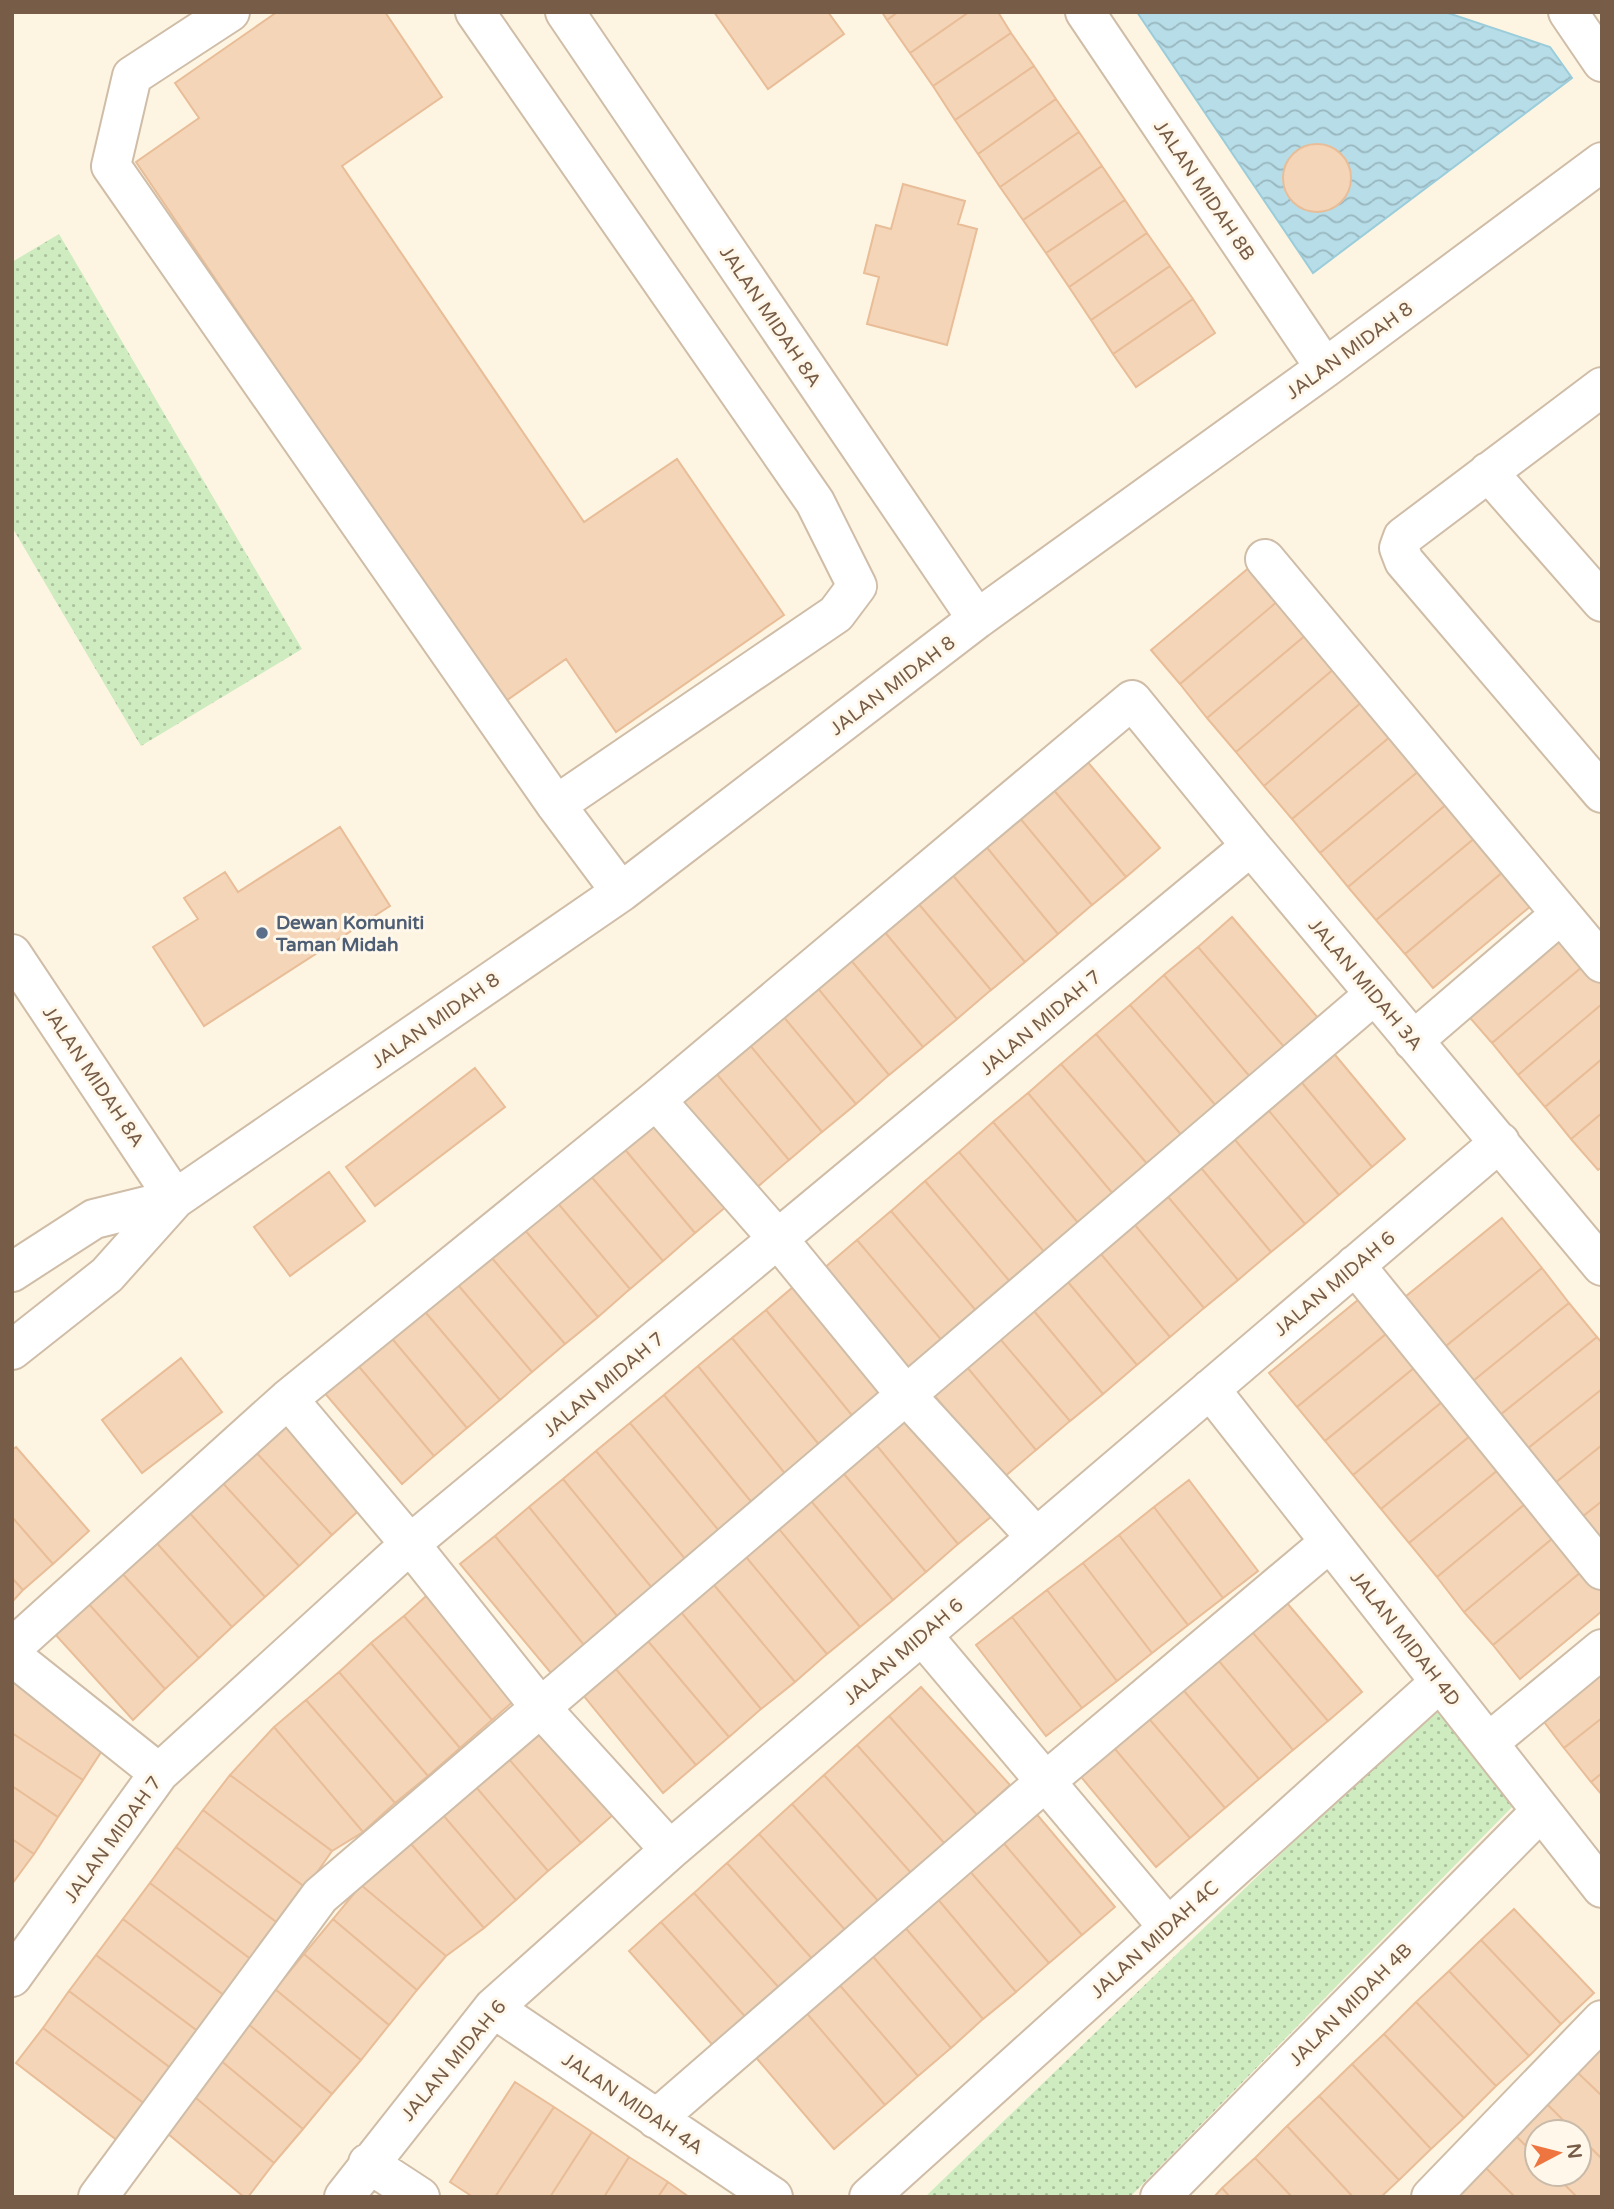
<svg xmlns="http://www.w3.org/2000/svg" width="1614" height="2209" font-family="'Varela Round',sans-serif">
  <defs>
    <pattern id="grass-dots" width="8" height="8" patternUnits="userSpaceOnUse" patternTransform="scale(1.75)"><rect width="8" height="8" fill="#ceecc0"/><path d="M2 2h.1M6 6h.1" fill="none" stroke="#acc29e" stroke-width="1.8" stroke-linecap="round"/></pattern>
    <pattern id="water-waves" width="16" height="10" patternUnits="userSpaceOnUse" patternTransform="scale(1.75)"><rect width="16" height="10" fill="#b6dde8"/><path d="M0 5q4-4 8 0t8 0" fill="none" stroke="#99b6be"/></pattern>
  </defs>
  <rect width="100%" height="100%" fill="#fdf5e2"/>
  <!-- grass -->
  <path fill="url(#grass-dots)" d="M59 234 302 649 141 746 12 527V262Z
    M1437 1703 1512 1807 1130 2197H925Z"/>
  <!-- water -->
  <path fill="url(#water-waves)" stroke="#9bccda" stroke-width="2" d="M1137 12H1445L1550 47 1572 78 1313 273Z"/>
  <!-- building -->
  <path fill="#f4d5b8" stroke="#e8bd98" stroke-width="2" d="M277 12H385L442 97 342 166 584 522 677 459 784 615 616 732 566 659 503 703 136 162 199 118 175 83Z
    M714 12H828L844 34 768 89Z
    M882 12H898L887 20Z
    M898 12H969L910 53 887 20Z
    M969 12H998L1011 33 933 86 910 53Z
    M1011 33 1034 66 955 120 933 86Z
    M1034 66 1056 99 978 154 955 120Z
    M1056 99 1079 132 1000 187 978 154Z
    M1079 132 1102 166 1023 220 1000 187Z
    M1283 178a34 34 0 1 1 68 0a34 34 0 1 1-68 0Z
    M1102 166 1125 200 1046 253 1023 220Z
    M903 184 965 201 958 224 977 229 947 345 867 324 879 277 864 273 876 225 891 229Z
    M1125 200 1147 233 1069 287 1046 253Z
    M1147 233 1170 266 1091 320 1069 287Z
    M1170 266 1193 299 1113 354 1091 320Z
    M1193 299 1215 333 1136 387 1113 354Z
    M1251 566 1279 600 1180 684 1151 650Z
    M1279 600 1307 634 1207 718 1180 684Z
    M1307 634 1335 668 1236 752 1207 718Z
    M1335 668 1363 701 1264 786 1236 752Z
    M1363 701 1391 736 1292 819 1264 786Z
    M1391 736 1420 770 1320 853 1292 819Z
    M1076 748 1160 848 1126 877 1043 777Z
    M1420 770 1448 803 1348 887 1320 853Z
    M1043 777 1126 877 1092 905 1009 805Z
    M1448 803 1476 837 1376 920 1348 887Z
    M1009 805 1092 905 1058 934 975 833Z
    M340 827 390 906 204 1026 153 947 198 919 184 898 225 872 238 892Z
    M975 833 1058 934 1025 962 941 861Z
    M1476 837 1504 871 1405 954 1376 920Z
    M941 861 1025 962 991 990 907 890Z
    M1504 871 1532 905 1433 988 1405 954Z
    M907 890 991 990 957 1019 874 919Z
    M1232 917 1319 1019 1285 1048 1198 947Z
    M874 919 957 1019 923 1047 840 947Z
    M1563 929 1589 961 1492 1043 1465 1012Z
    M840 947 923 1047 889 1075 807 975Z
    M1198 947 1285 1048 1251 1078 1164 975Z
    M1589 961 1602 976V1004L1518 1075 1492 1043Z
    M807 975 889 1075 856 1104 773 1004Z
    M1164 975 1251 1078 1217 1107 1130 1005Z
    M773 1004 856 1104 822 1132 739 1032Z
    M1602 1004V1059L1545 1107 1518 1075Z
    M1130 1005 1217 1107 1183 1137 1096 1034Z
    M739 1032 822 1132 789 1160 705 1060Z
    M1096 1034 1183 1137 1149 1166 1061 1064Z
    M1331 1050 1405 1139 1372 1167 1298 1078Z
    M1602 1059V1113L1571 1139 1545 1107Z
    M705 1060 789 1160 755 1189 672 1089Z
    M1061 1064 1149 1166 1114 1195 1028 1093Z
    M475 1068 505 1107 375 1206 346 1167Z
    M1298 1078 1372 1167 1339 1195 1265 1106Z
    M1028 1093 1114 1195 1080 1225 993 1122Z
    M1265 1106 1339 1195 1305 1224 1231 1135Z
    M649 1112 728 1205 695 1233 617 1140Z
    M1602 1113V1167L1598 1170 1571 1139Z
    M993 1122 1080 1225 1046 1254 959 1152Z
    M1231 1135 1305 1224 1271 1252 1197 1163Z
    M617 1140 695 1233 663 1261 584 1168Z
    M959 1152 1046 1254 1012 1284 925 1181Z
    M1197 1163 1271 1252 1238 1280 1164 1192Z
    M584 1168 663 1261 630 1289 551 1195Z
    M329 1172 365 1221 290 1276 254 1227Z
    M925 1181 1012 1284 978 1313 891 1211Z
    M1164 1192 1238 1280 1204 1308 1130 1219Z
    M551 1195 630 1289 598 1317 519 1223Z
    M891 1211 978 1313 944 1343 857 1240Z
    M1502 1218 1542 1268 1446 1346 1405 1297Z
    M1130 1219 1204 1308 1170 1337 1096 1248Z
    M519 1223 598 1317 565 1344 486 1251Z
    M857 1240 944 1343 910 1372 823 1269Z
    M1096 1248 1170 1337 1137 1365 1063 1276Z
    M486 1251 565 1344 532 1372 453 1279Z
    M1542 1268 1569 1303 1473 1381 1446 1346Z
    M1063 1276 1137 1365 1103 1394 1029 1305Z
    M453 1279 532 1372 500 1400 421 1307Z
    M799 1282 889 1391 855 1419 766 1310Z
    M1364 1295 1392 1329 1297 1407 1269 1373Z
    M1569 1303 1597 1337 1500 1415 1473 1381Z
    M1029 1305 1103 1394 1070 1421 995 1333Z
    M421 1307 500 1400 467 1428 389 1335Z
    M766 1310 855 1419 821 1447 732 1338Z
    M1392 1329 1420 1363 1325 1441 1297 1407Z
    M995 1333 1070 1421 1036 1450 962 1361Z
    M389 1335 467 1428 434 1456 356 1363Z
    M1597 1337 1602 1343V1389L1527 1449 1500 1415Z
    M732 1338 821 1447 787 1476 698 1366Z
    M181 1358 222 1412 142 1473 102 1420Z
    M962 1361 1036 1450 1003 1478 929 1389Z
    M356 1363 434 1456 402 1484 323 1391Z
    M1420 1363 1448 1397 1353 1475 1325 1441Z
    M698 1366 787 1476 753 1504 664 1395Z
    M1602 1389V1445L1555 1483 1527 1449Z
    M664 1395 753 1504 720 1532 630 1423Z
    M1448 1397 1476 1431 1381 1509 1353 1475Z
    M905 1413 992 1516 958 1544 873 1441Z
    M287 1418 366 1504 332 1535 253 1449Z
    M630 1423 720 1532 686 1560 596 1451Z
    M1476 1431 1504 1465 1409 1543 1381 1509Z
    M873 1441 958 1544 926 1572 839 1468Z
    M1602 1445V1501L1582 1517 1555 1483Z
    M16 1447 89 1531 53 1564 12 1517V1450Z
    M253 1449 332 1535 299 1566 220 1480Z
    M596 1451 686 1560 652 1588 563 1479Z
    M1504 1465 1531 1499 1437 1577 1409 1543Z
    M839 1468 926 1572 893 1600 807 1496Z
    M563 1479 652 1588 618 1617 529 1507Z
    M220 1480 299 1566 265 1597 187 1510Z
    M1189 1480 1258 1571 1223 1598 1154 1507Z
    M807 1496 893 1600 860 1627 774 1523Z
    M1531 1499 1559 1533 1464 1612 1437 1577Z
    M1602 1501V1541L1582 1517Z
    M529 1507 618 1617 584 1645 495 1536Z
    M1154 1507 1223 1598 1188 1625 1119 1535Z
    M187 1510 265 1597 232 1627 154 1540Z
    M12 1517 53 1564 23 1590 12 1578Z
    M774 1523 860 1627 827 1654 741 1551Z
    M1559 1533 1587 1567 1493 1645 1464 1612Z
    M1119 1535 1188 1625 1152 1653 1083 1563Z
    M495 1536 584 1645 551 1673 460 1564Z
    M154 1540 232 1627 199 1658 120 1571Z
    M741 1551 827 1654 795 1682 709 1579Z
    M1083 1563 1152 1653 1117 1681 1047 1590Z
    M1587 1567 1602 1585V1611L1520 1679 1493 1645Z
    M120 1571 199 1658 165 1689 87 1602Z
    M12 1578 23 1590 12 1602Z
    M709 1579 795 1682 761 1709 676 1606Z
    M435 1588 524 1692 492 1720 404 1616Z
    M1047 1590 1117 1681 1082 1708 1012 1617Z
    M1282 1597 1362 1692 1328 1721 1248 1627Z
    M87 1602 165 1689 133 1720 54 1633Z
    M676 1606 761 1709 729 1737 642 1634Z
    M404 1616 492 1720 460 1748 371 1643Z
    M1012 1617 1082 1708 1046 1736 976 1645Z
    M1248 1627 1328 1721 1293 1750 1214 1655Z
    M642 1634 729 1737 696 1765 610 1662Z
    M371 1643 460 1748 428 1776 339 1672Z
    M1214 1655 1293 1750 1259 1779 1179 1685Z
    M610 1662 696 1765 663 1793 578 1689Z
    M1602 1662V1718L1564 1748 1538 1714Z
    M339 1672 428 1776 395 1803 306 1700Z
    M12 1680 107 1743 83 1780 12 1733Z
    M1179 1685 1259 1779 1225 1808 1145 1714Z
    M921 1687 1010 1785 977 1815 889 1716Z
    M306 1700 395 1803 363 1832 274 1727Z
    M1145 1714 1225 1808 1190 1838 1110 1743Z
    M889 1716 977 1815 945 1844 857 1745Z
    M1602 1718V1773L1591 1782 1564 1748Z
    M534 1723 614 1814 581 1843 502 1751Z
    M274 1727 363 1832 332 1851 230 1775Z
    M12 1733 83 1780 58 1817 12 1786Z
    M1110 1743 1190 1838 1156 1867 1077 1772Z
    M857 1745 945 1844 912 1874 824 1775Z
    M502 1751 581 1843 548 1871 470 1780Z
    M1602 1773V1795L1591 1782Z
    M230 1775 332 1851 306 1888 203 1810Z
    M824 1775 912 1874 880 1903 792 1804Z
    M470 1780 548 1871 516 1900 437 1808Z
    M12 1786 58 1817 34 1854 12 1839Z
    M792 1804 880 1903 847 1932 759 1834Z
    M437 1808 516 1900 484 1928 405 1837Z
    M203 1810 306 1888 279 1924 176 1847Z
    M1034 1811 1115 1907 1082 1935 1001 1840Z
    M759 1834 847 1932 815 1962 727 1863Z
    M405 1837 484 1928 446 1956 361 1885Z
    M12 1839 34 1854 12 1884Z
    M1001 1840 1082 1935 1049 1963 968 1869Z
    M176 1847 279 1924 252 1960 150 1883Z
    M727 1863 815 1962 782 1991 694 1893Z
    M968 1869 1049 1963 1016 1992 936 1897Z
    M150 1883 252 1960 225 1996 123 1919Z
    M361 1885 446 1956 417 1990 333 1919Z
    M694 1893 782 1991 749 2021 661 1922Z
    M936 1897 1016 1992 983 2019 903 1925Z
    M1514 1909 1594 1993 1561 2024 1481 1940Z
    M123 1919 225 1996 199 2032 96 1955Z
    M333 1919 417 1990 389 2025 304 1954Z
    M661 1922 749 2021 717 2050 629 1951Z
    M903 1925 983 2019 951 2048 870 1953Z
    M1481 1940 1561 2024 1529 2056 1449 1971Z
    M870 1953 951 2048 918 2076 837 1982Z
    M304 1954 389 2025 361 2060 275 1989Z
    M96 1955 199 2032 172 2069 69 1991Z
    M1449 1971 1529 2056 1496 2086 1416 2002Z
    M837 1982 918 2076 885 2105 804 2010Z
    M275 1989 361 2060 332 2094 247 2023Z
    M69 1991 172 2069 145 2104 43 2028Z
    M1416 2002 1496 2086 1464 2118 1384 2034Z
    M804 2010 885 2105 834 2149 753 2054Z
    M247 2023 332 2094 303 2129 219 2059Z
    M43 2028 145 2104 118 2141 16 2063Z
    M1384 2034 1464 2118 1431 2149 1352 2064Z
    M1602 2041V2096L1574 2069Z
    M219 2059 303 2129 274 2163 190 2093Z
    M1352 2064 1431 2149 1399 2180 1319 2096Z
    M1574 2069 1602 2096V2159L1579 2136V2132H1575L1543 2100Z
    M515 2082 554 2107 495 2197H473L450 2182Z
    M190 2093 274 2163 248 2197H244L161 2128Z
    M1319 2096 1399 2180 1381 2197H1353L1287 2126Z
    M1543 2100 1575 2132H1537V2157L1512 2132Z
    M554 2107 592 2132 550 2197H495Z
    M1287 2126 1353 2197H1292L1255 2158Z
    M592 2132 629 2157 604 2197H550Z
    M1512 2132 1537 2157V2174H1554L1577 2197H1515L1481 2163Z
    M1579 2136 1602 2159V2197H1577L1554 2174H1579Z
    M629 2157 668 2182 658 2197H604Z
    M1255 2158 1292 2197H1230L1222 2188Z
    M1481 2163 1515 2197H1452Z
    M668 2182 689 2197H658Z
    M1222 2188 1230 2197H1214Z"/>
  <g fill="none" stroke-linecap="round" stroke-linejoin="round">
    <!-- minor casing -->
    <g stroke="#cfbda8" stroke-width="42">
      <path id="minor" d="M230 12 132 76 111 166 556 805 621 892
        M475 12 815 502 857 586 836 614 556 805
        M565 12 977 619
        M1085 12 1325 368
        M1568 12 1602 62
        M1602 387 1403 537 1399 548 1404 561 1602 793
        M1488 472 1602 602
        M1265 559 1602 963
        M12 954 175 1199
        M1413 1041 1561 914
        M656 1100 778 1239 905 1394 1036 1537
        M1355 1265 1602 1570
        M12 1272 94 1219 175 1199
        M12 1350 107 1275 175 1199 621 892 977 619 1325 368 1602 162
        M1210 1389 1602 1888
        M288 1399 410 1544 541 1708 670 1850
        M922 1635 1168 1927
        M12 1648 288 1399 656 1100 1132 700 1251 846 1602 1266
        M12 1656 159 1773
        M1488 1743 1602 1649
        M12 1977 159 1773 410 1544 1251 846
        M493 2008 773 2197
        M656 2119 1046 1781 1330 1542
        M368 2163 420 2197
        M98 2197 320 1896 1375 994
        M344 2197 493 2008 670 1850 1500 1142
        M869 2197 1440 1682
        M1160 2197 1541 1811
        M1431 2197 1602 2020"/>
    </g>
    <!-- minor -->
    <use href="#minor" stroke="#fff" stroke-width="38"/>
  </g>
  <!-- markers -->
  <circle fill="#5c6f8a" stroke="#fff8ea" stroke-width="2.5" cx="262" cy="933" r="7"/>
  <g text-anchor="middle" stroke-width="6" stroke-linejoin="round" paint-order="stroke">
    <!-- street labels -->
    <g font-size="19" fill="#775c47" stroke="#fff8ea">
      <text transform="translate(1205 190) rotate(56)" y="7">JALAN MIDAH 8B</text>
      <text transform="translate(771 316) rotate(56)" y="7">JALAN MIDAH 8A</text>
      <text transform="translate(1349 350) rotate(-36)" y="7">JALAN MIDAH 8</text>
      <text transform="translate(892 685) rotate(-37)" y="7">JALAN MIDAH 8</text>
      <text transform="translate(1366 984) rotate(50)" y="7">JALAN MIDAH 3A</text>
      <text transform="translate(435 1020) rotate(-35)" y="7">JALAN MIDAH 8</text>
      <text transform="translate(1040 1022) rotate(-40)" y="7">JALAN MIDAH 7</text>
      <text transform="translate(94 1076) rotate(56)" y="7">JALAN MIDAH 8A</text>
      <text transform="translate(1334 1283) rotate(-40)" y="7">JALAN MIDAH 6</text>
      <text transform="translate(603 1384) rotate(-40)" y="7">JALAN MIDAH 7</text>
      <text transform="translate(1406 1638) rotate(52)" y="7">JALAN MIDAH 4D</text>
      <text transform="translate(903 1651) rotate(-41)" y="7">JALAN MIDAH 6</text>
      <text transform="translate(112 1839) rotate(-54)" y="7">JALAN MIDAH 7</text>
      <text transform="translate(1154 1939) rotate(-42)" y="7">JALAN MIDAH 4C</text>
      <text transform="translate(1350 2004) rotate(-45)" y="7">JALAN MIDAH 4B</text>
      <text transform="translate(453 2060) rotate(-50)" y="7">JALAN MIDAH 6</text>
      <text transform="translate(633 2103) rotate(34)" y="7">JALAN MIDAH 4A</text>
    </g>
    <!-- service labels -->
    <g font-size="19" font-weight="bold" fill="#4e5e75" stroke="#fff8ea" text-anchor="start">
      <text x="276" y="929">Dewan Komuniti<tspan x="276" dy="22">Taman Midah</tspan></text>
    </g>
  </g>
  <!-- border -->
  <rect width="1614" height="2209" fill="none" stroke="#775c47" stroke-width="28"/>
  <!-- north arrow -->
  <g transform="translate(1558 2153) rotate(83)"><circle r="33" fill="#fff8ea" stroke="#c9baa9" stroke-width="2"/>
  <path d="M0-5L12 26L0 18L-12 26Z" fill="#ef7540"/>
  <text y="-10" font-size="19" font-weight="bold" text-anchor="middle" fill="#775c47">N</text>
  </g>
</svg>
